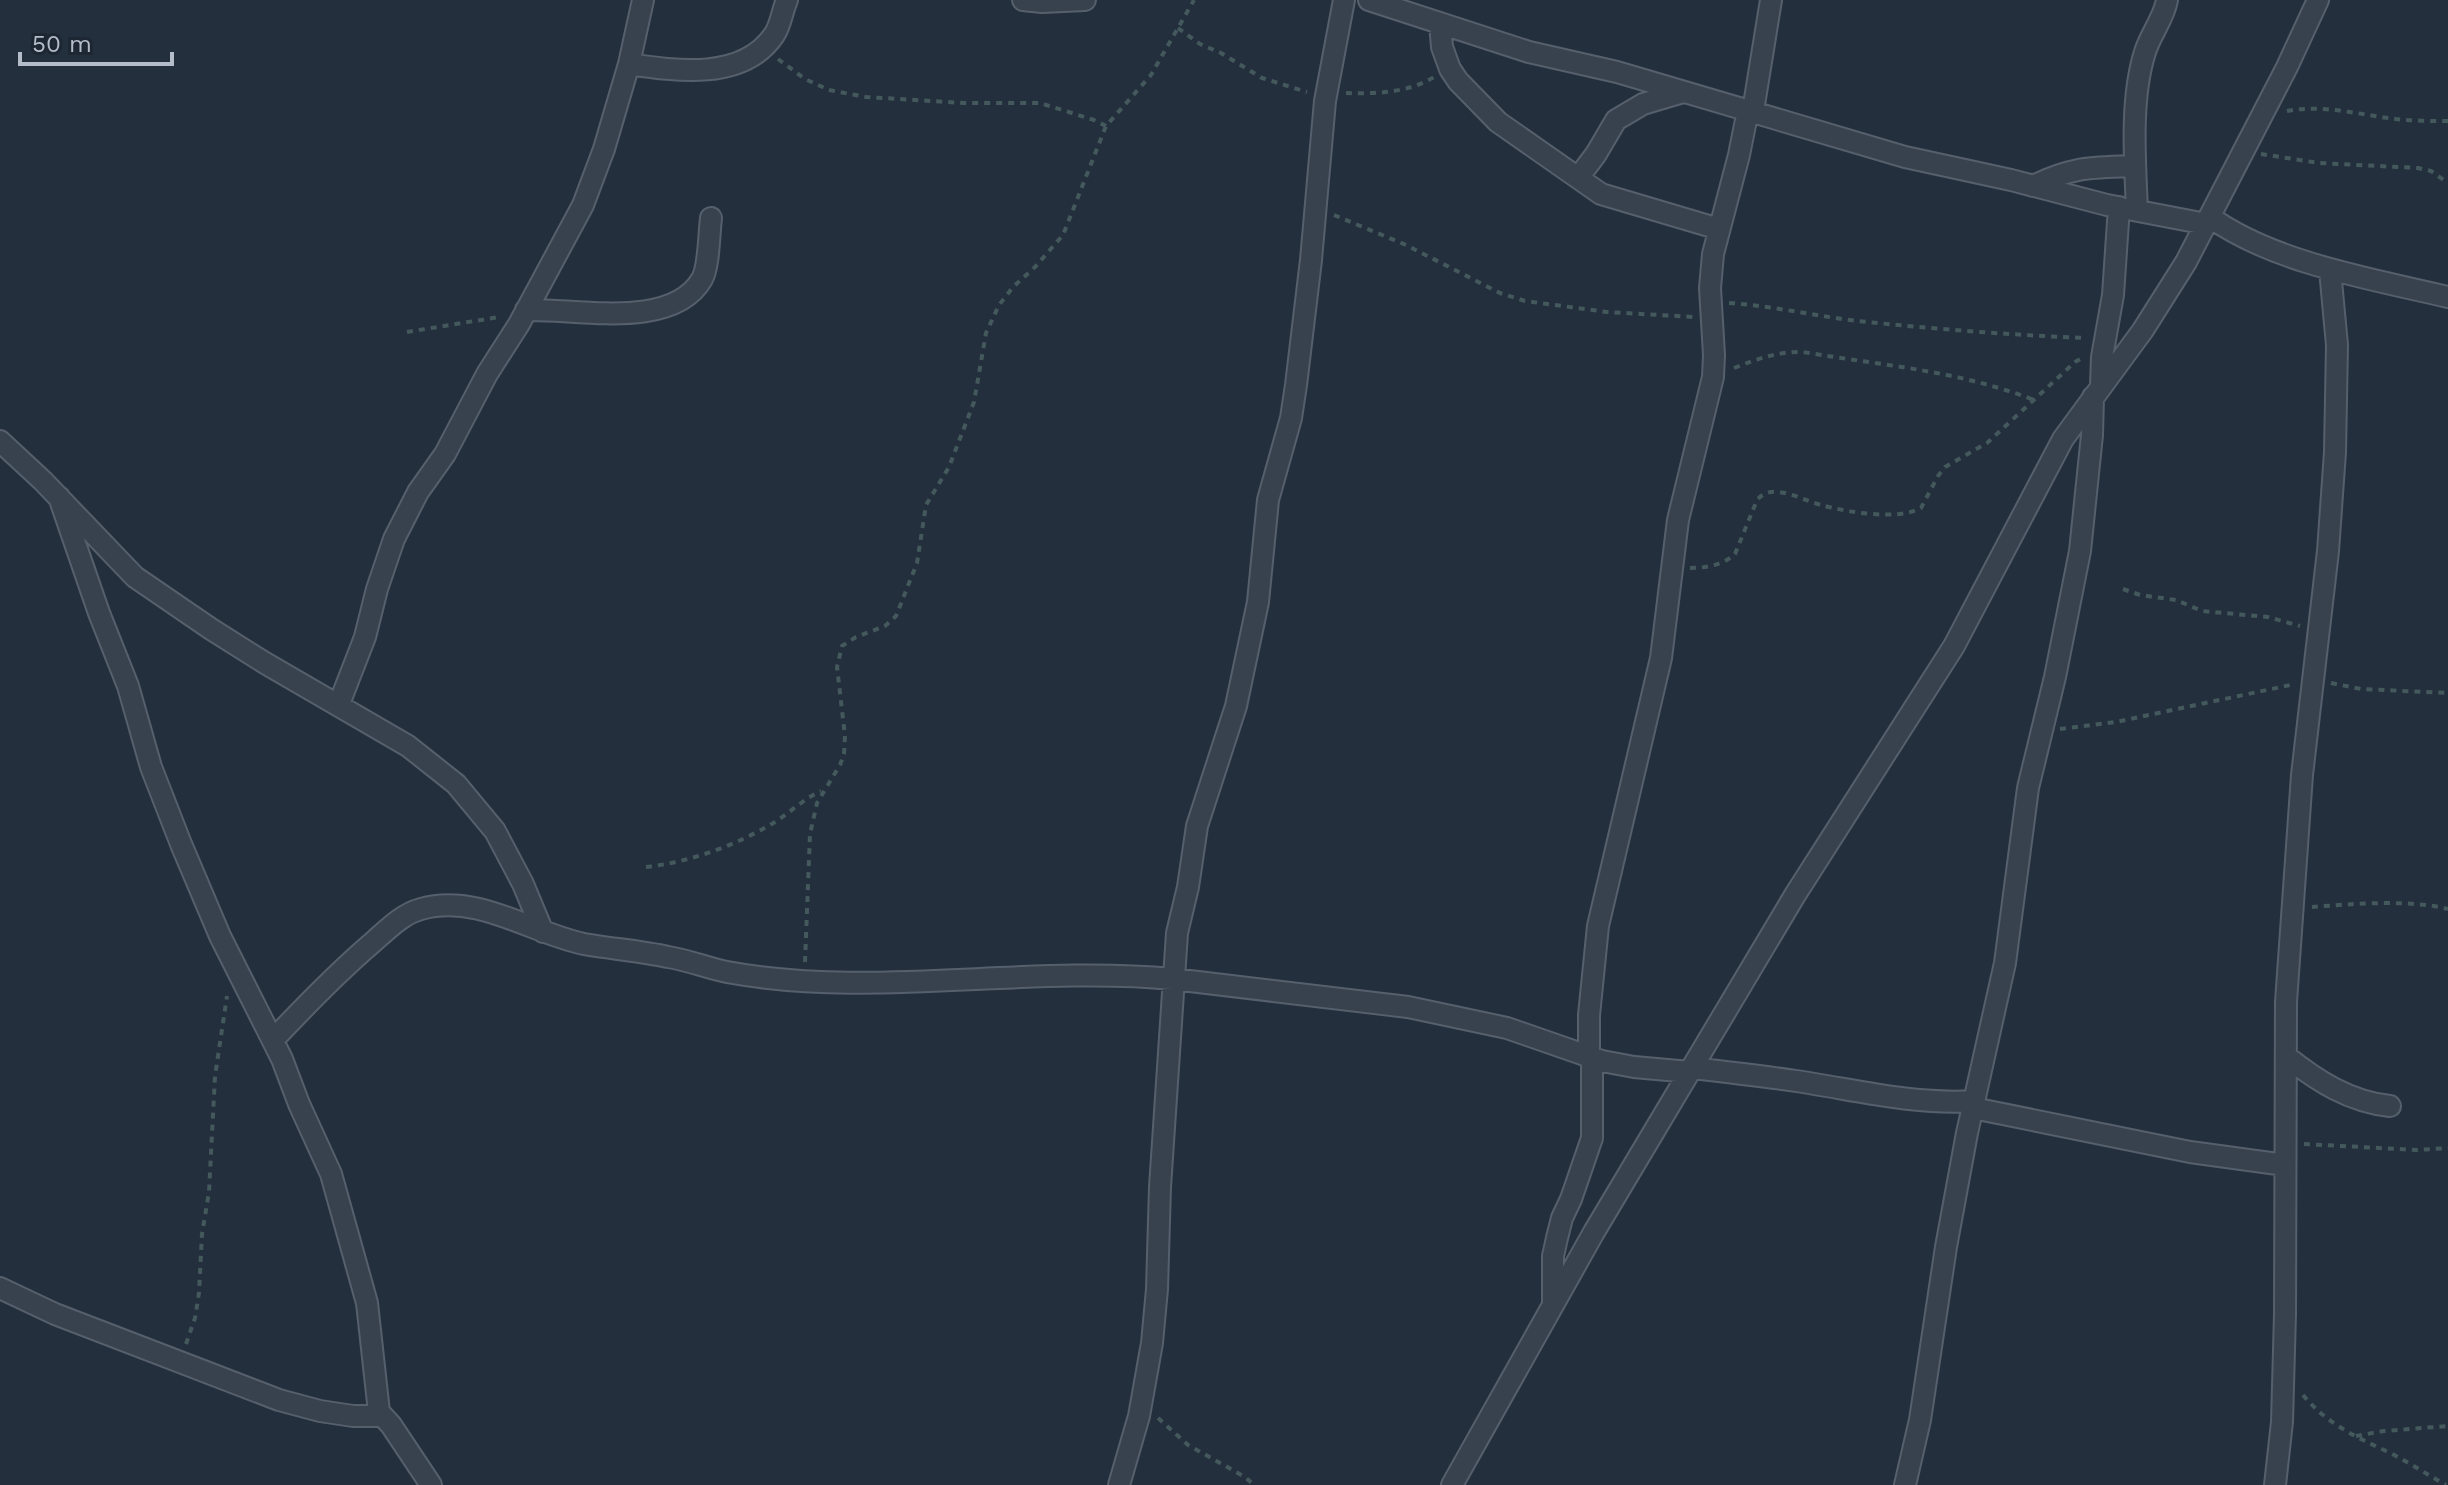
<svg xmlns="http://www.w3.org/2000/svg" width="2448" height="1485" font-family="'Work Sans',sans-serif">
  <rect width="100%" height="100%" fill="#242f3e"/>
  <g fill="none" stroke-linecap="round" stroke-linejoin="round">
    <!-- minor casing -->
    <g stroke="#565f6c" stroke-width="24">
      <path id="minor" d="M1023 0 1042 2 1085 0
        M1369 0 1529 52 1617 72 1905 157 2011 180 2107 205 2206 224
        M1440 24 1442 47 1450 69 1458 81 1498 122 1601 194 1719 229
        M629 64C676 71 743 81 774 35 781 25 782 11 787 0
        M1753 111 1771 0
        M1578 178 1596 154 1616 120 1643 104 1680 93
        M2033 186C2074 166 2091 168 2135 166
        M2137 210C2135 162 2130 99 2145 52 2150 35 2164 18 2167 0
        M2210 217C2274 263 2372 279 2448 297
        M526 310C575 308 672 331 702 279 709 267 709 234 711 218
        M2101 385 2102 357 2113 295 2119 207
        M0 441 43 481 135 577 211 629 265 663 408 746 456 784 495 831 523 884 543 932
        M59 497 99 613 128 686 151 767 181 844 220 936 282 1059 299 1104 331 1174 367 1303 379 1412 391 1425 431 1485
        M339 704 365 637 377 589 394 539 418 492 445 454 487 374 519 324 583 205 604 149 629 64 643 0
        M273 1040C305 1006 337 973 372 943 387 930 402 914 421 909 478 893 531 933 584 944 612 949 641 951 668 957 688 960 707 968 727 972 873 999 1025 965 1173 979L1408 1007 1507 1028 1602 1061 1634 1067 1690 1072
        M1589 1056V1015L1598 926 1661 658 1678 520 1713 377 1714 355 1710 288 1713 254 1739 155 1748 110
        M2286 1056C2317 1081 2350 1102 2390 1106
        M1692 1068C1727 1072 1762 1076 1796 1081 1856 1090 1914 1105 1974 1101
        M1973 1108 2190 1152 2285 1165
        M0 1288 55 1314 279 1400 320 1411 353 1416H382
        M1553 1305V1256L1557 1238 1562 1218 1571 1199 1592 1138V1057
        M1119 1485 1139 1416 1152 1343 1157 1289 1160 1187 1177 933 1188 887 1197 826 1236 706 1258 602 1268 500 1291 418 1296 385 1311 260 1325 101 1344 0
        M1452 1485 1594 1232 1795 895 1954 646 2063 439 2143 330 2186 262 2287 67 2318 0
        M1905 1485 1920 1420 1946 1247 1967 1133 2005 963 2028 788 2055 677 2080 551 2092 435 2093 397
        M2275 1485 2282 1422 2285 1314 2286 1002 2302 775 2328 551 2335 452 2337 345 2330 270"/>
    </g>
    <!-- path -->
    <path stroke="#44595c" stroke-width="4" stroke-dasharray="6 6" stroke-linecap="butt" d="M1178 28 1200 44 1221 53 1262 78 1307 92
      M778 59 805 79 829 90 866 97 964 103H1040L1094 120 1106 126
      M1346 93C1375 94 1408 93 1434 77
      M2287 111C2324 104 2360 115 2396 119 2413 121 2431 121 2448 121
      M2261 154 2319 163 2418 168 2431 171 2448 183
      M1334 215 1406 245 1500 293 1525 301 1607 312 1694 317
      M1729 303C1773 306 1815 316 1858 321 1934 329 2010 335 2086 338
      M407 332 499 317
      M1734 368C1758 359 1778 351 1803 352 1885 366 1956 370 2034 400
      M1690 568C1706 568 1723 565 1735 554L1757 500C1763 493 1770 491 1779 492 1794 494 1807 501 1821 505 1847 512 1897 521 1921 508L1938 476 1945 467 1987 443 2075 362 2084 357
      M2123 589 2140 595 2176 600 2202 611 2268 617 2300 626
      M2331 683 2361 689 2448 693
      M2060 729 2116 722 2295 684
      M646 867C690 862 737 845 775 822 791 812 803 799 821 791
      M2312 907C2352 904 2409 899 2448 909
      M805 962 810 834 817 803 840 765 844 754 845 736 837 667 842 646 856 637 885 626 896 616 917 563 926 505 949 467 974 402 986 333 999 305 1013 287 1035 267 1063 235 1106 126 1151 75 1194 0
      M2304 1144 2417 1150 2448 1148
      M186 1344 195 1318 199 1293 202 1234 209 1192 215 1076 227 996
      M2303 1395C2326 1423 2354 1436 2386 1451 2407 1461 2426 1474 2446 1485
      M1158 1418 1188 1445 1245 1477 1254 1485
      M2356 1436 2384 1431 2448 1426"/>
    <!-- minor -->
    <use href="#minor" stroke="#38414e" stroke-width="20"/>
  </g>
  <!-- scale -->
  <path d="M20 52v12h152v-12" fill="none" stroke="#b4bcc9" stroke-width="4"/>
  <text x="32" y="52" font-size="24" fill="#b4bcc9" stroke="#1d2633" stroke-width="6" paint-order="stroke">50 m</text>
</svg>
